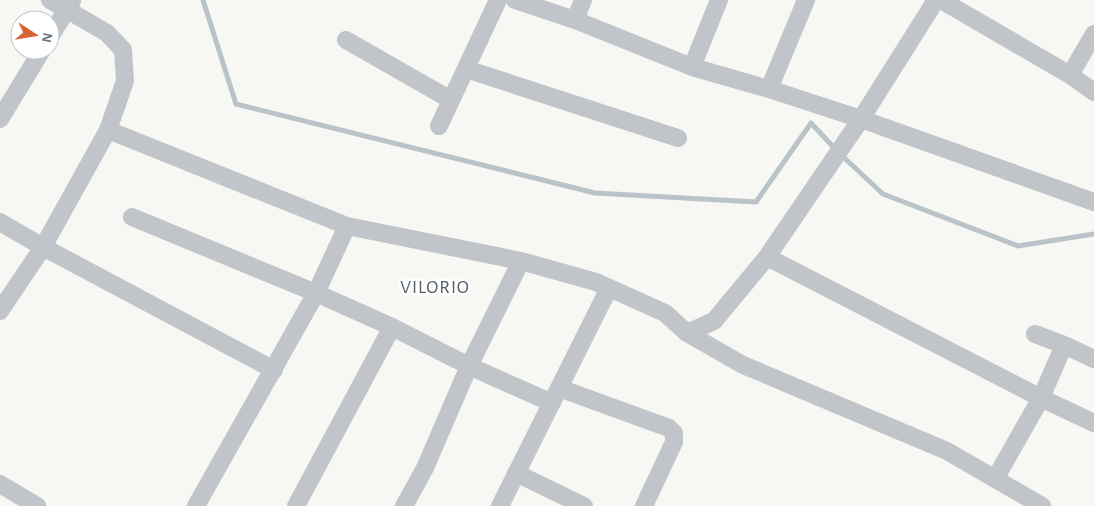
<svg xmlns="http://www.w3.org/2000/svg" width="1094" height="506" font-family="'Alegreya Sans',sans-serif">
  <rect width="100%" height="100%" fill="#f7f7f4"/>
  <g fill="none" stroke-linecap="round" stroke-linejoin="round">
    <!-- stream -->
    <path stroke="#bac3c8" stroke-width="5" d="M203 0 236 104 595 193 756 202 811 123 838 152 883 194 1018 246 1094 234"/>
    <!-- minor -->
    <path stroke="#c1c4c8" stroke-width="18" d="M50 0 107 33 123 50 125 81 108 130 43 247 274 370
      M515 0 575 20 692 67 769 89 861 119 1094 202
      M941 0 1070 75 1094 92
      M575 20 583 0
      M50 37 72 1
      M346 40 451 100
      M692 67 719 0
      M466 69 678 138
      M1070 75 1094 34
      M769 89 806 0
      M0 119 42 50
      M439 126 498 0
      M108 130 347 226 521 261 596 282 665 313 687 333 743 365 947 451 1042 506
      M132 217 316 293 392 327 469 366 552 403
      M0 222 43 247 0 311
      M767 257 1041 398 1094 423
      M687 333 714 321 767 257 861 119 936 0
      M1035 334 1064 345 1094 359
      M559 388 669 428 674 433V442L644 506
      M516 473 584 506
      M995 479 1041 398 1064 345
      M0 484 37 506
      M196 506 316 293 347 226
      M296 506 392 327
      M404 506 425 468 469 366 521 261
      M500 506 609 288"/>
  </g>
  <g text-anchor="middle" stroke-width="5" stroke-linejoin="round" paint-order="stroke">
    <!-- neighbourhood labels -->
    <g font-size="19" letter-spacing="1" fill="#555f69" stroke="#fff">
      <text x="435" y="293">VILORIO</text>
    </g>
  </g>
  <!-- north arrow -->
  <g transform="translate(35 35) rotate(102)"><circle r="24" fill="#ffffff" stroke="#c3c8cd"/>
  <path d="M0-4L9 19L0 12L-9 19Z" fill="#d76234"/>
  <text y="-8" font-size="14" font-weight="bold" text-anchor="middle" fill="#687683">N</text>
  </g>
</svg>
